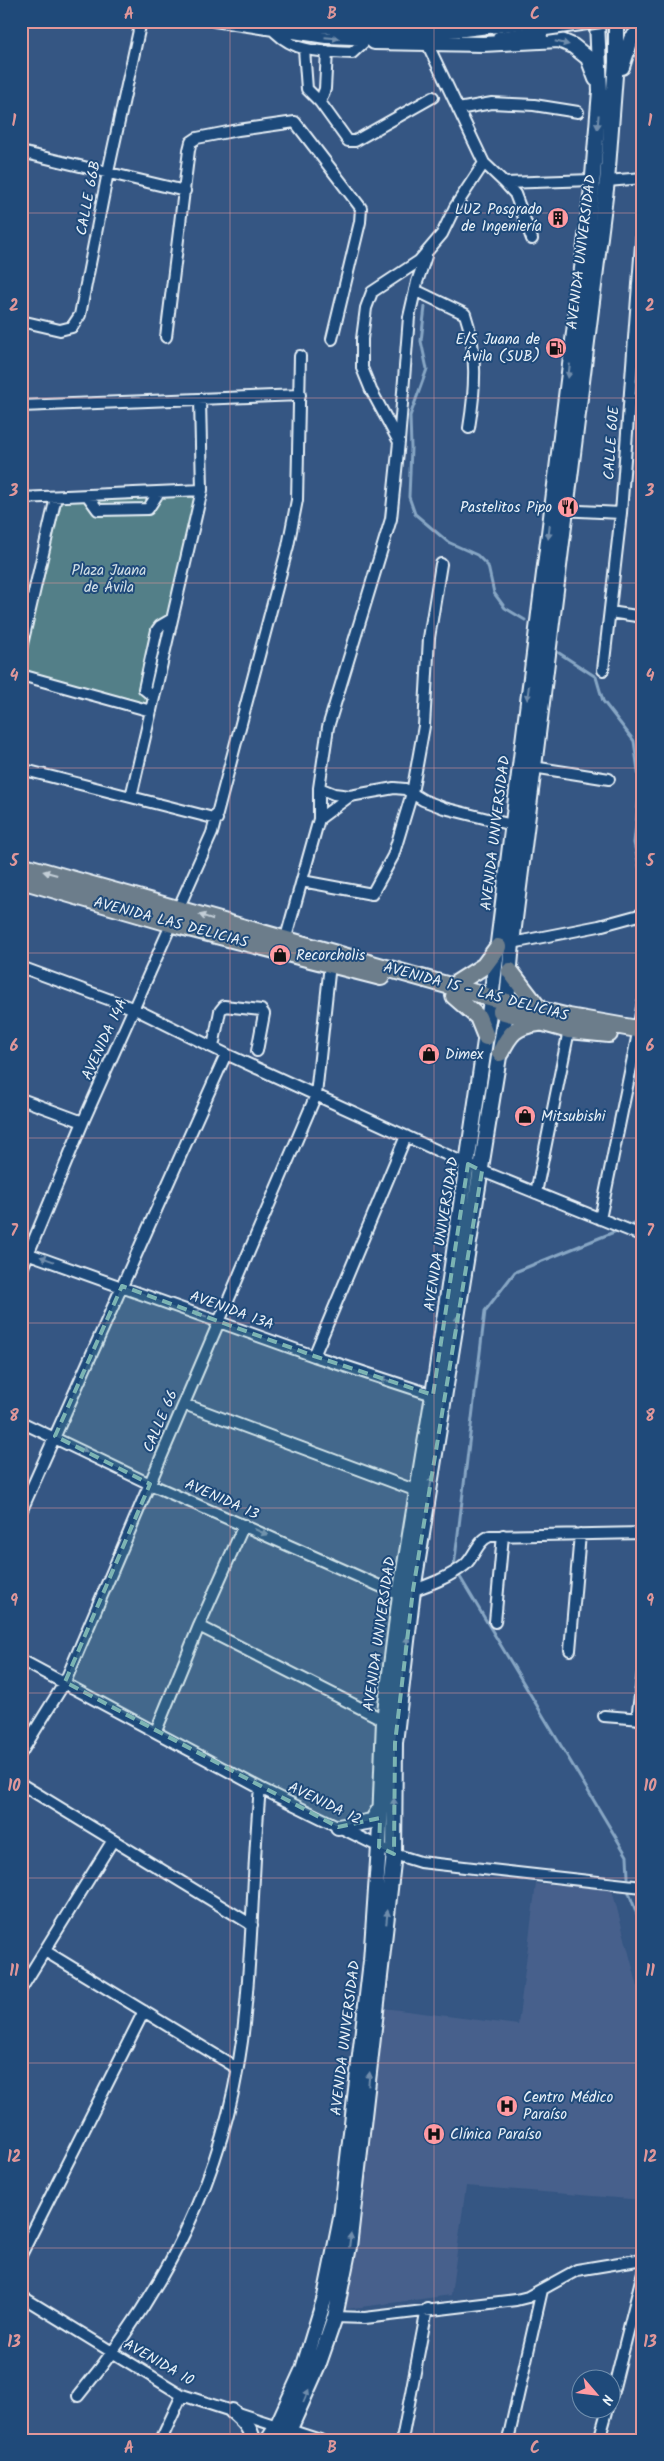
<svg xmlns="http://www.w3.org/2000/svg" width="664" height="2461" font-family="Kalam,sans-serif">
  <rect width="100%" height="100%" fill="#355683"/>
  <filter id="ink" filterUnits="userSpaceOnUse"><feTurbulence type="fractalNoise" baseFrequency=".02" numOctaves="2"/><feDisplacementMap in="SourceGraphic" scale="10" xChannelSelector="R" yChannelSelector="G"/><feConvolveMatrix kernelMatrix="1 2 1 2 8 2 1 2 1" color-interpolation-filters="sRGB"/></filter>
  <g filter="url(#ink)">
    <!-- built -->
    <path fill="#47618c" d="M536 1884 611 1886 643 2006V2200L466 2186 451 2295 346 2309 383 2008 518 2025Z"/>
    <!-- green -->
    <path fill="#527f88" stroke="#9db8c0" d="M199 492 149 708 21 674V658L58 498Z"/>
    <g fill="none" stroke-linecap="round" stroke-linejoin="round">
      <!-- stream -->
      <path stroke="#87a6c4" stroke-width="3" d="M425 307 421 341 427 369 410 416 411 448 409 497 415 514 448 542 477 555 488 566 494 593 505 608 525 620
        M559 653 596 677 603 701 634 741 640 786 634 843
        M643 831 634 843 643 885
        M627 1226 643 1220
        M619 1230 515 1272 485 1311 454 1567 627 1856 628 1877
        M629 1893 643 1930"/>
      <!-- street casing -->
      <g stroke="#e8f1f8" stroke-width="14">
        <path id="street" d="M214 21 326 38 379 40
          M270 21 380 34
          M275 32C298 54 322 51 352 53L365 41
          M498 37 546 30
          M304 49 307 89 320 102
          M327 51 325 89 320 102 348 141H355L433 97
          M458 109 492 103 534 105 578 112
          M21 152 185 191
          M484 163 505 183 592 180
          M607 181 643 178
          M505 183 515 194 532 239
          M415 290 465 314C478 351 475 391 469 428
          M21 321 60 330 72 327 80 315 108 172 141 21
          M166 337 189 150 191 142 197 138 238 130 295 122 361 208 360 222 332 339
          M629 399 643 400
          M21 406 300 395
          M399 441 409 317 417 282 426 256
          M87 495 98 510 148 509 159 492
          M21 498 202 490
          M559 510 621 513
          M610 612 643 617
          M21 649 56 497
          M603 670 621 513 643 217
          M21 675 151 711
          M154 697 144 689 157 630 160 626 172 619
          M533 767 609 779
          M21 769 217 819
          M319 788 334 794 350 796
          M131 797 202 490 200 400
          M319 819 350 796 394 788 405 789 423 800 444 808 512 825
          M302 881 372 894 393 856 412 793 424 726 429 638 441 564
          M285 941 319 819V788L328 727 391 519 399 442 371 390 362 368V339L366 308 372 292 419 261 442 234 455 207 484 163 427 43
          M512 943 599 926 643 914
          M21 967 135 1009 226 1054 482 1171 643 1236
          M638 1030 643 1002
          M213 1047 220 1011 224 1006 261 1010 264 1014 257 1051
          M21 1099 83 1122 212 833 288 546 297 500 300 356
          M536 1193 569 1030
          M600 1219 637 1038
          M21 1251 314 1356 433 1395
          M21 1271 83 1122
          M314 1356 406 1136
          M184 1404 417 1491
          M21 1422 150 1484 400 1595C422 1587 446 1580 465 1565 475 1556 477 1541 490 1536L643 1533
          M21 1512 226 1054
          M495 1622 503 1535
          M199 1626 384 1720
          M570 1650 580 1534
          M21 1660 260 1788 394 1854 420 1862 643 1887
          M604 1716 642 1719
          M637 1719 643 1672
          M156 1731 199 1626 244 1525
          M21 1753 65 1682 316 1095 330 964
          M21 1784 252 1925
          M45 1951 237 2068
          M21 1989 113 1840
          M21 2255 144 2011
          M21 2296 182 2395 320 2440
          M335 2317 365 2318 516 2300 528 2297 577 2270 643 2259
          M612 2395 643 2272
          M78 2396C165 2291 224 2177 242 2041 253 1957 252 1872 260 1788
          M161 2440 182 2395
          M402 2440 427 2309
          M508 2440 542 2290
          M599 2440 608 2408"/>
      </g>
      <!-- secondary casing -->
      <g stroke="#e8f1f8" stroke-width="18">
        <path id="secondary" d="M375 32 464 29 529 21
          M374 42 483 44 559 40 573 46 588 58 596 79
          M622 67 631 39 643 28
          M338 1827 372 1821 380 1808
          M232 2411C242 2420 250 2426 253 2440
          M268 2440 277 2426 303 2369 325 2297 341 2218 371 1961 379 1847 384 1720 400 1595 433 1395 490 1007 592 188 600 91 597 21
          M285 2440 318 2366 335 2317 349 2247 394 1854 395 1743 413 1590 506 1013 512 943 607 181 616 62V21"/>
      </g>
      <!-- primary casing -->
      <g stroke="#e8f1f8" stroke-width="20">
        <path id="primary" d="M21 865 507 1002 569 1017 643 1030
          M21 880 173 924 381 977
          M510 971 539 1009
          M454 985 484 966 498 947
          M454 996 478 1017 486 1037
          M501 1011 569 1030 609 1034
          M500 1053C510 1033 515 1026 538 1023"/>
      </g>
      <!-- street -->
      <use href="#street" stroke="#1f4a7a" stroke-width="10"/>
      <!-- secondary -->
      <use href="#secondary" stroke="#1f4a7a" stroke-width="14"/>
      <!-- primary -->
      <use href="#primary" stroke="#6c7d8b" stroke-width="16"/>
      <!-- street-bridge casing -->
      <g stroke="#e8f1f8" stroke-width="14" stroke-linecap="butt">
        <path id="street-bridge" d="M546 30 608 21"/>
      </g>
      <!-- street-bridge -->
      <use href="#street-bridge" stroke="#1f4a7a" stroke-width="10"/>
    </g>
    <!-- one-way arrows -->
    <defs><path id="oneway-solid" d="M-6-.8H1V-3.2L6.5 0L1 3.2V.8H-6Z" transform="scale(1.25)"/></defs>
    <g fill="#6f8dac">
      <use href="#oneway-solid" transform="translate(332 38) rotate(5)"/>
      <use href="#oneway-solid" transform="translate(562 43) rotate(14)"/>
      <use href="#oneway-solid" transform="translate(598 122) rotate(95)"/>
      <use href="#oneway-solid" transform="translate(569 371) rotate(97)"/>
      <use href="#oneway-solid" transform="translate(549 532) rotate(97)"/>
      <use href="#oneway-solid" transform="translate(528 693) rotate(97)"/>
      <use href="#oneway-solid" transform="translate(47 1259) rotate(-160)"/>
      <use href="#oneway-solid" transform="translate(200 1314) rotate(-160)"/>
      <use href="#oneway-solid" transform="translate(457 1322) rotate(-81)"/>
      <use href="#oneway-solid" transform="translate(386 1380) rotate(-162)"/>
      <use href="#oneway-solid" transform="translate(81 1449) rotate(26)"/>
      <use href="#oneway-solid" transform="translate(431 1483) rotate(-81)"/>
      <use href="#oneway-solid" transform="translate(261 1532) rotate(24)"/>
      <use href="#oneway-solid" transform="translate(407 1643) rotate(-83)"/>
      <use href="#oneway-solid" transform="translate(394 1805) rotate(-90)"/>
      <use href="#oneway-solid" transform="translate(387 1917) rotate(-84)"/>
      <use href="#oneway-solid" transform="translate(369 2079) rotate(-84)"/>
      <use href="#oneway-solid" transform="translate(350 2240) rotate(-83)"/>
      <use href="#oneway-solid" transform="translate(306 2396) rotate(-67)"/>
    </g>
    <g fill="#c3ced7">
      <use href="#oneway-solid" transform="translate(50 873) rotate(-165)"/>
      <use href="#oneway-solid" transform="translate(206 917) rotate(-163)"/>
    </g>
  </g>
  <!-- marked area -->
  <path fill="#7cb4b3" fill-opacity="0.2" stroke="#7cb4b3" stroke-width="4" stroke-dasharray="10 6" stroke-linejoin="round" d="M468 1164 482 1171 413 1590 395 1743 394 1854 379 1847 380 1818 338 1827 65 1682 150 1484 55 1436 122 1286 314 1356 433 1395Z"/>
  <!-- grid -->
  <path fill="none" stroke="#e0979a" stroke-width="1" stroke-opacity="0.55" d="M230 21V2440M434 21V2440M21 213H643M21 398H643M21 583H643M21 768H643M21 953H643M21 1138H643M21 1323H643M21 1508H643M21 1693H643M21 1878H643M21 2063H643M21 2248H643"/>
  <!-- icons -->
  <defs>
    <g id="building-disc" transform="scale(1.125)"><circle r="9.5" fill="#ff9aa2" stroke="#1f4a7a"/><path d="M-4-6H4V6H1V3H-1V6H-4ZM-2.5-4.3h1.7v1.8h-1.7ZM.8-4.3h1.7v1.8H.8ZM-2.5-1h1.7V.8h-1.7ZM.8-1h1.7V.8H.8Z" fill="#111"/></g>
    <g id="fuel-disc" transform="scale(1.125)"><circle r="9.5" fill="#ff9aa2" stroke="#1f4a7a"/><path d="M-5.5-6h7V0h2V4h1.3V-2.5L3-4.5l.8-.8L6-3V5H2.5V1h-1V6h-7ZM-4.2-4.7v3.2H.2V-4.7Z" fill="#111"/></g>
    <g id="restaurant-disc" transform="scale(1.125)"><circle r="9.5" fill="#ff9aa2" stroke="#1f4a7a"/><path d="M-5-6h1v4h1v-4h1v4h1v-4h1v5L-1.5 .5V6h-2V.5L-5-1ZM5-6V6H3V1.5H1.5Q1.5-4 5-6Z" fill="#111"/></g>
    <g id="shop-disc" transform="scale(1.125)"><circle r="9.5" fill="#ff9aa2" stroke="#1f4a7a"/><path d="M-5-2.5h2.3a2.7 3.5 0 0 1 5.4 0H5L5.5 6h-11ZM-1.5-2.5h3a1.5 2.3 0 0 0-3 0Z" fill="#111"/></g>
    <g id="hospital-disc" transform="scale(1.125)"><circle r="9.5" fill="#ff9aa2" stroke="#1f4a7a"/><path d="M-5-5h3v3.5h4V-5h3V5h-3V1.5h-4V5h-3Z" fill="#111"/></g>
  </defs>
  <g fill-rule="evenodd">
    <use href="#building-disc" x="558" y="218"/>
    <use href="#fuel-disc" x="556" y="348"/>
    <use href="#restaurant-disc" x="568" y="507"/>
    <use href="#shop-disc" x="280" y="955"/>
    <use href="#shop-disc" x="429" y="1054"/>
    <use href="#shop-disc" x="525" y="1116"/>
    <use href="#hospital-disc" x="507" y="2106"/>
    <use href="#hospital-disc" x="434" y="2134"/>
  </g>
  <g text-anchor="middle" stroke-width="4" stroke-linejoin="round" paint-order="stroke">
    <!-- street labels -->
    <g font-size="15" fill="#e8f1f8" stroke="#1f4a7a">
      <text transform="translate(88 198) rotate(-79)" y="5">CALLE 66B</text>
      <text transform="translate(581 252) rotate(-83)" y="5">AVENIDA UNIVERSIDAD</text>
      <text transform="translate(611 443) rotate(-86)" y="5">CALLE 60E</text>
      <text transform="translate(495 833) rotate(-83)" y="5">AVENIDA UNIVERSIDAD</text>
      <text transform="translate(171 922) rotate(15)" y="5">AVENIDA LAS DELICIAS</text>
      <text transform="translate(476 991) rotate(15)" y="5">AVENIDA 15 - LAS DELICIAS</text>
      <text transform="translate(104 1039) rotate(-65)" y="5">AVENIDA 14A</text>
      <text transform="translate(441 1234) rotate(-81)" y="5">AVENIDA UNIVERSIDAD</text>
      <text transform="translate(232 1310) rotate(20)" y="5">AVENIDA 13A</text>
      <text transform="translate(160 1421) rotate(-67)" y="5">CALLE 66</text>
      <text transform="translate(222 1499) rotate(24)" y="5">AVENIDA 13</text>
      <text transform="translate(379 1634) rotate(-82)" y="5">AVENIDA UNIVERSIDAD</text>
      <text transform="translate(325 1803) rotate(26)" y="5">AVENIDA 12</text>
      <text transform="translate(345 2038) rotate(-83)" y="5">AVENIDA UNIVERSIDAD</text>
      <text transform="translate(159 2362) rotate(30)" y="5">AVENIDA 10</text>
    </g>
    <!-- poi labels -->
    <g font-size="15" fill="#e8f1f8" stroke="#1f4a7a" text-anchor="start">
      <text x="542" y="214" text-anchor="end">LUZ Posgrado<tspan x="542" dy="17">de Ingeniería</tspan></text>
      <text x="540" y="344" text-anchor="end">E/S Juana de<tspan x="540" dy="17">Ávila (SUB)</tspan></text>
      <text x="552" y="512" text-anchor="end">Pastelitos Pipo</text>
      <text x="296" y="960">Recorcholis</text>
      <text x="445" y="1059">Dimex</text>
      <text x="541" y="1121">Mitsubishi</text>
      <text x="523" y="2102">Centro Médico<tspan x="523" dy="17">Paraíso</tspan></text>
      <text x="450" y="2139">Clínica Paraíso</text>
    </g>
    <!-- park labels -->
    <g font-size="15" fill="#d2e0e7" stroke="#1f4a7a">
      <text x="109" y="575">Plaza Juana<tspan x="109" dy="17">de Ávila</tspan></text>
    </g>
  </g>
  <!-- margin -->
  <rect width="664" height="2461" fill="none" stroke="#1f4a7a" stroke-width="55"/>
  <!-- north arrow -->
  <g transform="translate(596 2394) rotate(118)"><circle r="24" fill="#1f4a7a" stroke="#6f8dac"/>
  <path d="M0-4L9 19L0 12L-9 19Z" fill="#ff9aa2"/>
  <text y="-8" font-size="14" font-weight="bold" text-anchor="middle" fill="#e8f1f8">N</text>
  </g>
  <rect x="28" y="28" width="608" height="2406" fill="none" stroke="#e0979a" stroke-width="2"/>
  <g font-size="16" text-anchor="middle" font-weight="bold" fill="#e0979a">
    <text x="129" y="19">A</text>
    <text x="332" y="19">B</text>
    <text x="535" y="19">C</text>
    <text x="14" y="126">1</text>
    <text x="650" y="126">1</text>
    <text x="14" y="311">2</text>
    <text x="650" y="311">2</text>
    <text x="14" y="496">3</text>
    <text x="650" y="496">3</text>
    <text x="14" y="681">4</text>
    <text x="650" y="681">4</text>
    <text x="14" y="866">5</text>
    <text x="650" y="866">5</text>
    <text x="14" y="1051">6</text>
    <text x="650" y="1051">6</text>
    <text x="14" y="1236">7</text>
    <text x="650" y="1236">7</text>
    <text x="14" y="1421">8</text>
    <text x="650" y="1421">8</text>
    <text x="14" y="1606">9</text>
    <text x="650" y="1606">9</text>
    <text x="14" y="1791">10</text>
    <text x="650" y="1791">10</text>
    <text x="14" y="1976">11</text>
    <text x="650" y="1976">11</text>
    <text x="14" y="2162">12</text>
    <text x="650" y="2162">12</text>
    <text x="14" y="2347">13</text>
    <text x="650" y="2347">13</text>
    <text x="129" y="2453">A</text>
    <text x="332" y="2453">B</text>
    <text x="535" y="2453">C</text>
  </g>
</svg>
